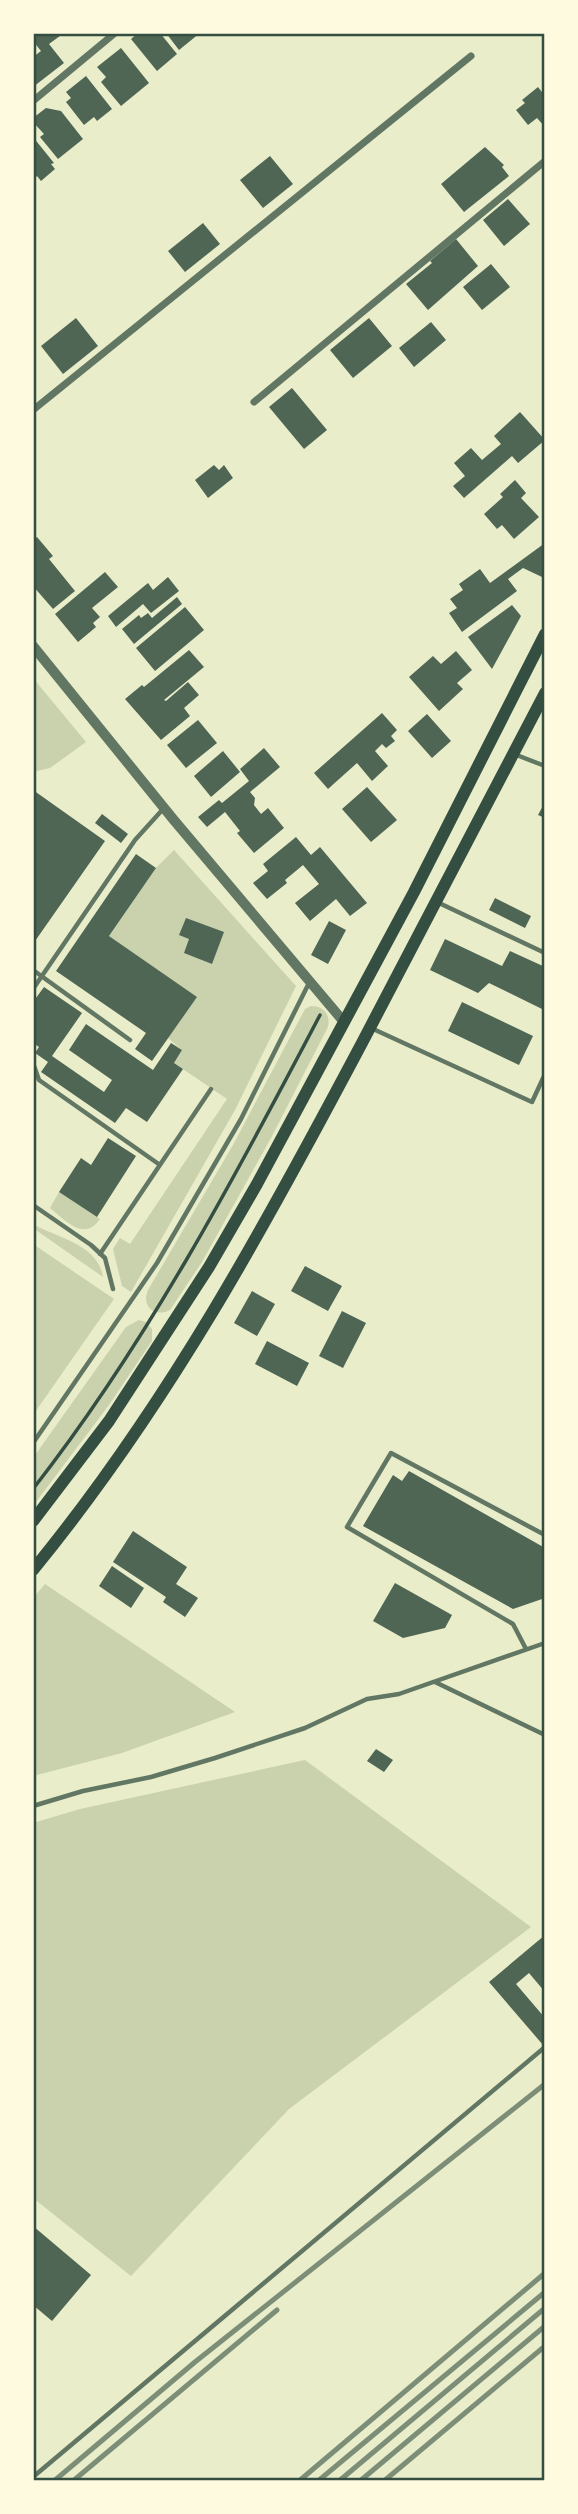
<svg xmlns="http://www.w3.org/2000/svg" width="578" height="2514" font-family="'Work Sans',sans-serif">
  <rect width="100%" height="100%" fill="#e9edc9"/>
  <!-- green -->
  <path fill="#cad2ad" d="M33 678 86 742 50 768 33 772Z
    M174 850 296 986 235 1110 131 1292 122 1286 113 1249 120 1238 130 1244 227 1099 174 1063 182 1050 168 1038 196 997 109 936 156 868Z
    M311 1006C323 1006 331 1014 328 1027L271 1138 202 1262 170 1310C154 1318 141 1306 148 1290L233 1145 305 1009Z
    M59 1192 100 1219C84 1242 66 1221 50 1208Z
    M33 1224C57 1238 98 1244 103 1277L33 1228Z
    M33 1244 114 1299 33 1415Z
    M139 1320 146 1322 152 1329V1341L109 1405 33 1506V1458L126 1327Z
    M45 1584 235 1712 122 1753 33 1776V1598Z
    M305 1760 531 1927 289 2109 131 2276 33 2198V1823L80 1809Z"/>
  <!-- building -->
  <path fill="#4f6655" d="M33 33H64L49 44 64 63 33 87V57L41 51 33 41Z
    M138 33H160L177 54 157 71 131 39Z
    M166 33H200L179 50Z
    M121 48 149 83 121 106 101 82 106 77 97 67Z
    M86 76 112 109 97 121 94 117 84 125 66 102 71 98 66 92Z
    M538 87 545 96V127L537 118 528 125 516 110 525 103 522 100Z
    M46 108 61 111 83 139 58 159 40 137 44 134 33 122V118Z
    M33 137 54 163 51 164 55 169 41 181 37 176 35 178 33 176Z
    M485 147 504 165 502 167 509 176 464 212 441 184Z
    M270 156 293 184 263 208 240 180Z
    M508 199 530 224 504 246 483 220Z
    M203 223 220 244 185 272 168 251Z
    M456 239 478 266 428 310 406 284 432 263 430 261Z
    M491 264 510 287 482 310 463 287Z
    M76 318 98 346 63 374 41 346Z
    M369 318 392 346 353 378 330 350Z
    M431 322 446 340 414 367 399 348Z
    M292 388 327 430 304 449 269 407Z
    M520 412 545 440 518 463 512 456 464 498 453 486 465 476 454 463 471 448 482 460 501 444 494 436Z
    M214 465 219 470 224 465 233 478 208 498 195 480Z
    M515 480 526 493 521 498 539 517 514 539 502 525 497 529 484 514 503 497 500 494Z
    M37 537 53 556 49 559 75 591 53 609 33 586V540Z
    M545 543V571L542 577 523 568 508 579 517 591 462 632 449 613 457 608 450 599 463 590 459 584 480 569 490 583Z
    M105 572 118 587 92 608 100 617 93 623 96 627 78 642 55 614Z
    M168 577 179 591 151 613 143 604 116 627 108 616 148 583 153 590Z
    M177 597 182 604 134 644 122 629 139 615 141 618 148 613 152 618Z
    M512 605 521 616 492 669 468 637Z
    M185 607 204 630 155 671 136 648Z
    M189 650 204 667 164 700 166 701 188 682 199 695 184 708 190 716 161 740 125 699 142 685 144 687Z
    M456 651 472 670 457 683 463 689 439 711 409 677 433 656 441 664Z
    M382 713 397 730 391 736 395 741 386 748 382 744 375 751 388 766 372 781 357 763 328 789 314 773Z
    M427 714 451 741 432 758 408 731Z
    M198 720 217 743 186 768 167 745Z
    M264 748 280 767 250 792 255 798 254 805 261 814 268 808 284 828 254 853 237 833 240 831 225 812 207 827 198 817 219 800 222 803 249 781 240 769Z
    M223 751 240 772 211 797 194 776Z
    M367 787 397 820 371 842 342 809Z
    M33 790 105 841 33 944Z
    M545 802V818L538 815Z
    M102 814 128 834 121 843 95 823Z
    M296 837 311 855 320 847 367 903 350 916 336 899 310 921 295 903 319 884 303 865 285 880 287 883 267 899 253 883 268 871 263 864Z
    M136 854 156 868 109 936 197 997 152 1061 135 1049 146 1033 56 971Z
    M495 898 531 916 525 928 489 910Z
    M186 918 224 932 212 964 184 953 189 939 179 935Z
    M329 921 346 930 328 964 311 955Z
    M445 939 502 966 510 951 545 967V1004L542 1009 489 983 478 993 430 970Z
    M44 987 82 1013 52 1056 104 1092 112 1080 69 1050 86 1024 153 1070 171 1043 182 1050 174 1063 183 1069 147 1122 126 1108 115 1123 41 1072 48 1062 35 1053 39 1047 33 1043V1002Z
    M462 1002 533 1036 519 1065 448 1031Z
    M108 1138 136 1156 97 1217 59 1192 81 1158 91 1165Z
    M305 1266 342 1286 328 1311 291 1291Z
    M252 1291 275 1304 257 1336 234 1323Z
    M342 1311 366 1323 343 1368 319 1356Z
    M267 1341 309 1363 297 1386 255 1364Z
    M409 1471 545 1548V1598L513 1609 363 1526 393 1475 402 1481Z
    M133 1531 187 1567 176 1584 198 1598 185 1617 163 1602 166 1597 113 1562Z
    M112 1566 144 1588 131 1608 99 1586Z
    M395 1583 452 1615 445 1628 403 1638 373 1621Z
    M376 1749 393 1760 384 1772 367 1761Z
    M545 1935V1992L529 1973 516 1984 545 2018V2044L543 2045 489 1982Z
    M33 2226 91 2275 52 2321 33 2305Z"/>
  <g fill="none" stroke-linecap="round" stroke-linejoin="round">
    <!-- path -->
    <path stroke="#344e41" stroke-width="3.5" d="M33 1489C147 1343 234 1179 320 1015"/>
    <!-- service -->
    <path stroke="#617663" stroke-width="4.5" d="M514 754 545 766
      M439 903 545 953
      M33 970 130 1040
      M33 989 135 840 164 808
      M371 1028 532 1102 545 1074
      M33 1063 39 1080 160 1165
      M33 1205 91 1245 105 1258 113 1289
      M100 1254 211 1089
      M33 1443 157 1263 241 1119 309 983
      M526 1649 513 1624 347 1527 391 1453 545 1535
      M435 1682 545 1735
      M33 1806 83 1791 151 1777 215 1758 305 1728 367 1699 399 1694 545 1643
      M33 2477 545 2047"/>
    <!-- minor -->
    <path stroke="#617663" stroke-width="7" d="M33 101 115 33
      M254 402 545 161
      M33 410 471 56"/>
    <!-- tertiary -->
    <path stroke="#617663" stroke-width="10" d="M33 646 173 819 344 1022"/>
    <!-- secondary -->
    <path stroke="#344e41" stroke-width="12" d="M33 1521 109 1421 209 1267 257 1184 414 892 545 634
      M33 1570C168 1405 264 1228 363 1041 424 925 484 809 545 693"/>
    <!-- rail -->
    <path stroke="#7c8e77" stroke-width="5" d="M54 2481 195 2362 545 2084
      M73 2481 277 2310
      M299 2481 545 2273
      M318 2481 545 2292
      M339 2481 545 2308
      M360 2481 545 2326
      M384 2481 545 2346"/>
  </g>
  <!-- border -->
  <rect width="578" height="2514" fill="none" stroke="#fefae0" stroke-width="70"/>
  <rect x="35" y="35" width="508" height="2444" fill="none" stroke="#344e41" stroke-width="2.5"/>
</svg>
